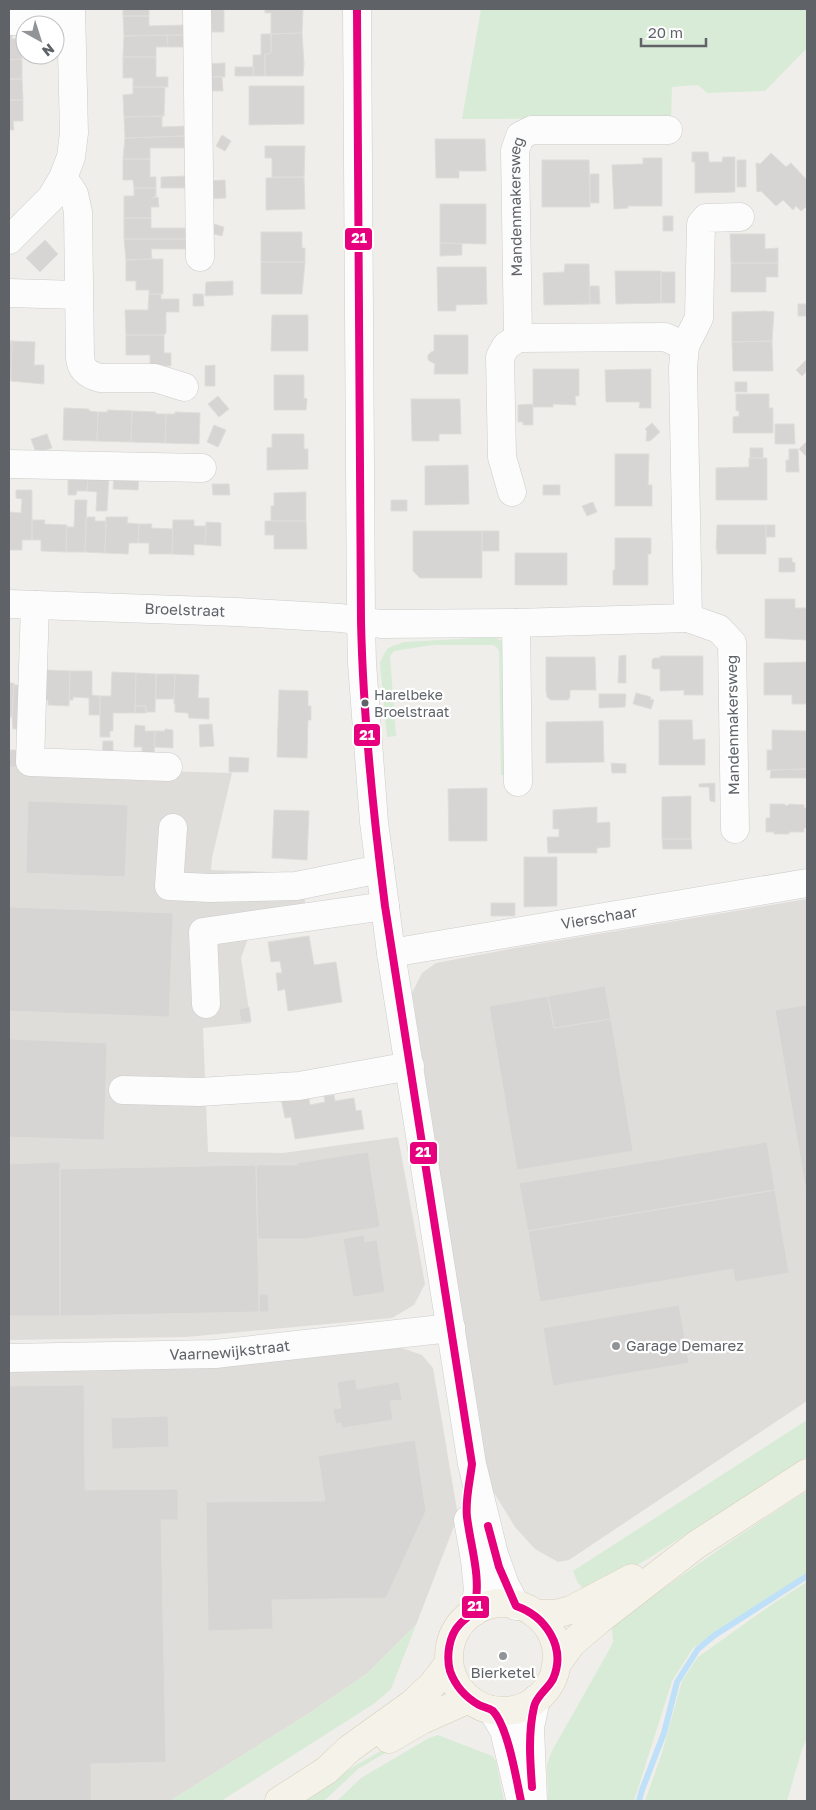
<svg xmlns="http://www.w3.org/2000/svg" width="816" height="1810" font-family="'Golos Text',sans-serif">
  <rect width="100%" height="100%" fill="#efeeea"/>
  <!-- industrial -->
  <path fill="#dfddda" d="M9 767 232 773 212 858 211 870 302 873 307 921 250 933 241 958 251 1023 203 1028 208 1152 283 1153 398 1137 425 1284 414 1305 392 1318 186 1337 9 1340Z
    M807 899V1401L569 1560 558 1562 535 1549 515 1527 488 1483 412 993 422 973 436 963 520 947Z
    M399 1347 422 1355 433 1368 458 1516 416 1625 368 1673 311 1712 170 1801H9V1372L149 1369Z"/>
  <!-- green -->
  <path fill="#d8ebd6" d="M481 9H807V48L765 91 707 93 698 85 672 87 671 118 462 119Z
    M494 637 502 641 507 648 510 775H501L499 650 494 645H433L394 651 390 656 396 736 387 737 380 663 384 654 388 648 404 642Z
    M807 1420V1457L646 1560 595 1588 584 1589 578 1583 573 1571Z
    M807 1491V1573L693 1648 672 1681 634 1801H548L547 1764 552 1751 609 1650 613 1642 612 1629 617 1621 737 1537Z
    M807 1582V1739L802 1749 787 1801H645L662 1753 682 1681 698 1657 774 1603Z
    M416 1625 391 1689 375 1703 221 1801H170L311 1712 368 1673Z
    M424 1726V1730L358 1769 324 1801H301L358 1764Z
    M438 1735 492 1756 496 1761 504 1801H337L361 1778 429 1738Z"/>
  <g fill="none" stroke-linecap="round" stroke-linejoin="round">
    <!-- stream -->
    <path stroke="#bfe0f9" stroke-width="6" d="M639 1801 642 1790 664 1733 677 1682 698 1649 715 1635 807 1576"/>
  </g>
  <!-- building -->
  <path fill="#d6d5d3" stroke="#deddd9" d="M123 9H149V16H123Z
    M208 9H224V32H208Z
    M265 9H303L302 33 271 34V13H265Z
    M123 16H149V26L185 25V35L124 36Z
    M9 30H12V39L22 38V59L9 60Z
    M302 33 304 64 303 76H265V54L271 53V34Z
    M261 34H271V53L265 54V76H253V55H261Z
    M167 35H185L186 47H168Z
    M167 35 168 47H156V57H123L124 36Z
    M123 57H156V77H168V87H133V78H123Z
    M22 59V79H9V60Z
    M225 63V77H203V64Z
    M235 67H254V76H235Z
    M203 77H222L223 91H203Z
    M9 79H22L23 100H9Z
    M249 86H304V124L249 125Z
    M133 87H165L164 116 124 117 123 95 133 94Z
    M9 100H23V121H13L14 130H9Z
    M162 116V127L186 126V136L125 138 124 117Z
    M222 135 231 141 225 151 216 146Z
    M186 136 187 148H150V159H123L125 138Z
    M435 139H485L486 171H459V178H436Z
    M265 146H305L304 177H272V158H265Z
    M692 152H708L709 162H722L723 157H735V192L695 193V162H692Z
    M771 153 786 167 791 163 807 180V206L801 211 796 206 793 210 783 200 776 206 761 191 757 192 756 163 760 164Z
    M643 158H662V206H628V208L614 209 612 165 643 164Z
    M123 159H150V177H156V188H134L133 180H123Z
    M542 160H589L590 207H542Z
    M737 160H746V187H737Z
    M590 174H599V203H590Z
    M185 176V188H161V177Z
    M304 177 305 209 266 210V178Z
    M225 180 226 198 207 199V181Z
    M134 188H156V196L151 198 158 197 159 207H151V218H124V196H134Z
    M440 204H486V244L440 243Z
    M663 216H673V231H663Z
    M124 218H151V228H187V239H124Z
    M211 223 224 227 222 236 209 233Z
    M261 232H302V248H305V262H261Z
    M730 234H765V249L778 248V263H731Z
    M124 239H187V249H151L152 259 126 260Z
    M45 240 58 254 40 272 26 258Z
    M440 243 462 244V255L440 256Z
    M152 259H163V294H149V290H136V281H126V260Z
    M261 262H305L302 294H261Z
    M731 263H778V277H766V292H731Z
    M565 264H589L590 304 544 305 543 273 564 272Z
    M437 267H486L487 304 456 305V311H438Z
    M615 271H661V303L616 304Z
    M661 272H675V303H661Z
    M233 281V295L205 296 206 282Z
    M589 286H599L600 304H590Z
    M149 294H161V299H179V312H166V333L164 335H126L125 310H148Z
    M193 294H203L204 306H193Z
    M798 304H807V316H798Z
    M765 311 774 312 772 341 732 342V312Z
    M272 315H308V351H271Z
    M126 335H164V353H171V366H150V355H126Z
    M434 335H468V374H434L435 364 428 360V355L431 352 434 351Z
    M9 341H12L11 381H9Z
    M12 341 35 342 34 365H44V384L11 381Z
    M772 341 773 371H733L732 342Z
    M807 359V371L802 376 796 370Z
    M215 365V386H205V366Z
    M533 369H579V396H575L576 405 553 404V407H533Z
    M651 369V408H639L640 402H606L605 370Z
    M274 375H304V398L307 399 306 410H274Z
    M735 382H747V392H735Z
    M736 394H769V408H773V433H733V417L739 416V411H736Z
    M218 396 229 409 219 417 208 404Z
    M411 399H460L461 434H439V441H412Z
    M533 404V425H523V422H518V405Z
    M64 408 89 409V411L98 412 97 441 63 440Z
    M107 410 132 411 131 442 97 441 98 412H108Z
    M132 411 156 412V414H166L165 443 131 442Z
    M175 412 200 413 199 444 165 443 166 414H175Z
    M652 423 660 432 650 441H646L647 431 645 429Z
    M775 424H794L795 444H775Z
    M214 425 226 430 218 447 207 442Z
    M47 434 52 448 36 453 31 439Z
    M272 434H304V449H308V469L267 470V448L272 447Z
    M807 441V457L799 449Z
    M750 448H763V458H750Z
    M789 449H798L799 472H786V460H789Z
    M615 454H649L648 485H652V506H615Z
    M749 458H767V500H716V468L749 467Z
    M468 465 469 504 425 505V466Z
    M68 475H88L87 491H77L76 495H68Z
    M88 475 109 476 107 511H96L97 492 87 491Z
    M114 475 139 476 138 490 113 489Z
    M212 484H229L230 495H213Z
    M543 485H560V495H543Z
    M16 490H32V540H22V550H9V512L21 513 22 499 16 498Z
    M306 492V521H271V506H274V493Z
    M75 500H87L85 552H66L67 527H74Z
    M391 500H407V511H391Z
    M593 502 597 512 587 516 582 506Z
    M86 517H95V521H106L105 553 85 552Z
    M106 517H128L127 523 139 524 138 543H129L128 554 105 553Z
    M32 520H45L44 524 67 525 66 552 41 551V540H32Z
    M173 520H194V526H206L205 545 194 544V555L172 554Z
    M265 521H306L307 549H274V535H265Z
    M206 522 221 523V546L205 545Z
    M139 524H152L151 528 173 529 172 554H149V543H138Z
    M717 525H766V554H717V549L716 550Z
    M766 525H775V537H766Z
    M413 531H482V578H420L413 571Z
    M482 531H499V551H482Z
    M615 538H651V554H648V585H613V570H615Z
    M515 553H567V585H515Z
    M779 558H792V562L795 563V572H779Z
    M765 599H795V608H807V640L765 638Z
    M626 655V683H618L619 656Z
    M660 656H703V695H684V690L660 691V669H654L652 668V660L654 658H660Z
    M546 657H595L596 690H570V697L568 700H551L547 697 546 690Z
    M807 662V704H792V695H764V663Z
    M46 670 70 671 69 706 48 705V700H34Z
    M70 671H92V695L100 696V715H89V698L73 697V700H69Z
    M112 672 136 673 135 713H113V731H110V737H100V696H111Z
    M136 673 156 674 155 712H146V706H135Z
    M156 674H175L174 699H156Z
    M175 674 199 675 198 698H209V719L189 718 188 713 175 712V704H174Z
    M9 683H14L12 717H9Z
    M14 685H23L24 729H13L12 717Z
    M279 690 308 691V706H311V720H308L307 758 277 757Z
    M636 693 651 697 650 699 654 700 651 709 633 704Z
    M599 694H626L625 707 599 708Z
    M135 706H146V713H135Z
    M659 720H692L693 740 705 739V765H659Z
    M603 721 604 762 546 763V722Z
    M212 724 214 746 200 747 199 725Z
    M135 725 145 726V731H155L154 758H142V747H134Z
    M165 729 173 730V748L154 747 155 731H165Z
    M772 730 807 731V769L767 770V750H772Z
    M103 741H113V757H102Z
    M10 750H21V767H9Z
    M229 757 249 758 248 772H229Z
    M611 763 626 764V773H612Z
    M807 769V778H770L771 770Z
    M715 783V802L710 801 709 787H699V784Z
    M487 788V841H449L448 789Z
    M691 796V839H662V797Z
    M28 801 128 805 125 877 26 873Z
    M770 804H784L787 806 789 804 804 805V808H807V828H804V832H789V834H774V832H766V818H770Z
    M597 807V823L610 822V847L597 848V853H548L547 837H559V829H553V810Z
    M274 810 309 811 307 860 272 858Z
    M662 839H691L692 849H663Z
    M524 857H557V906L524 907Z
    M491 903H515V916H491Z
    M9 907 173 913 169 1017 9 1011Z
    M309 936 314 965 336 962 342 1002 288 1011 285 989 278 991 276 973H282L280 961 271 962 268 942Z
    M605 986 611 1019 554 1028 548 996Z
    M548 996 554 1028 611 1019 633 1151 517 1170 489 1006Z
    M807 1005V1197L775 1010Z
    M249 1007 251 1021 241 1022 239 1009Z
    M9 1039 107 1043 104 1140 9 1137Z
    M308 1094 310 1105 325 1102 324 1096 334 1095 335 1101 354 1098 356 1111 361 1110 364 1129 295 1139 291 1117 285 1118 281 1099Z
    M767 1142 775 1190 528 1231 519 1183Z
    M368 1152 380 1227 304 1239H258L256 1165H298L297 1163Z
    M60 1162V1316H9V1164Z
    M256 1165 259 1312 60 1316V1169Z
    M775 1190 789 1273 735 1282 733 1269 540 1302 528 1231Z
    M364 1235 365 1242 377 1240 385 1292 353 1297 343 1239Z
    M259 1294H268L269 1312H259Z
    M679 1305 689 1363 553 1386 543 1328Z
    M355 1379 357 1389 399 1382 402 1400 390 1401 393 1420 342 1428 341 1423 336 1424 333 1409 341 1408 337 1382Z
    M84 1385 85 1490 178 1489V1520H161L166 1762 91 1764V1801H9V1386Z
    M168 1416 169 1447 112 1449 111 1418Z
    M415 1440 426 1511 386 1598 272 1600 273 1629 208 1631 206 1502 325 1501 318 1456Z"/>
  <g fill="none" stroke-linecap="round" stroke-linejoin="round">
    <!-- minor casing -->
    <g stroke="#cbcccc" stroke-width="29">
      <g id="minor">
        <path d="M197 9 200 257"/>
        <path d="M357 9 361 621 362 663 374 822 391 953 472 1464 494 1554 505 1585 516 1606"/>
        <path d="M9 21H71"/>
        <path d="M63 178 74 194 78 212 80 358C81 370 89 375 100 378H155L184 387"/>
        <path d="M9 240 51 198 63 178 71 157 74 133 71 9"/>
        <path d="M9 293 78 295"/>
        <path d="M518 338 665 337 685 346"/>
        <path d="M9 464 202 468"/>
        <path id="s1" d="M512 492 502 457 500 357 506 346 518 338 515 151 520 136 532 130H668"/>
        <path id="s2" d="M9 604 236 612 341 618 381 624 516 623 518 782"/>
        <path d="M35 605 30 762 168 767"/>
        <path d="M516 623 688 618"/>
        <path d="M173 828 169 886 210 888 296 886 380 869"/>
        <path d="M735 829 732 643 719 629 688 618 683 368 685 346 699 318 701 224 706 218 740 217"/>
        <path id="s3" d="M391 953 807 883"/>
        <path d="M206 1004 203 932 385 906"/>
        <path d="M123 1090 199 1092 299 1086 410 1066"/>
        <path id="s4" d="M9 1358 215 1354 451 1328"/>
        <path d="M468 1520 475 1560 478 1590 474 1612"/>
        <path d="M492 1710 504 1730 520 1798"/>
        <path d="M533 1801 530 1727 536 1699"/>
      </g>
    </g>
    <!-- major casing -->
    <g stroke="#d7ceb8" stroke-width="29">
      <path id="major" d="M449 1657a54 54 0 1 1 108 0a54 54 0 1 1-108 0Z
        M535 1614H555L571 1610 632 1578
        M556 1665 572 1643 599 1620 696 1545 807 1473
        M389 1739 422 1720 469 1699
        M279 1801 327 1770 349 1749 413 1703 432 1685 449 1663"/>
    </g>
    <!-- minor -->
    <use href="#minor" stroke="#fdfcfc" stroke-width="28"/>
    <!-- major -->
    <use href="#major" stroke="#f4f2e9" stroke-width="28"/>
    <!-- bus-1 casing -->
    <g stroke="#fff" stroke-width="11">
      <path id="bus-1" d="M357 9 361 621C363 716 373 812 385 906L472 1464C470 1481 465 1500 467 1517 471 1549 481 1575 475 1608 473 1615 465 1618 460 1624 449 1635 446 1656 450 1671 455 1685 465 1697 479 1705 483 1707 489 1708 493 1711 508 1727 516 1778 521 1801
        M488 1526 499 1567 516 1606C545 1616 567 1647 553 1679 548 1689 536 1696 534 1707 528 1733 530 1760 532 1787"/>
    </g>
    <!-- bus-1 -->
    <use href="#bus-1" stroke="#e6007e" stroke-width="8"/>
  </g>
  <!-- markers -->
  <circle fill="#5f6368" stroke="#fff" stroke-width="2" cx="365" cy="703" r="4.5"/>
  <g fill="#919496" stroke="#fff" stroke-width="2">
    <circle cx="616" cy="1346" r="5"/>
    <circle cx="503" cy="1656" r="5"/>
  </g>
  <g text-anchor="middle" stroke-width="4.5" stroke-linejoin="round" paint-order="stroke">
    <!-- bus labels -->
    <g font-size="14" fill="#5f6368" stroke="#fff" text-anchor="start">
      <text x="374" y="700">Harelbeke<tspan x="374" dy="17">Broelstraat</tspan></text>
    </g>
    <!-- street labels -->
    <g font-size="15" fill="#5f6368" stroke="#fff">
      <text dy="5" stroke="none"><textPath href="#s1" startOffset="295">Mandenmakersweg</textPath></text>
      <text dy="5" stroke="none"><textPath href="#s2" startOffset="176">Broelstraat</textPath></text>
      <text transform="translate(733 725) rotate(-91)" y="5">Mandenmakersweg</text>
      <text dy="5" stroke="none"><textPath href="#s3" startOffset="211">Vierschaar</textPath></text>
      <text dy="5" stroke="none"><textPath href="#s4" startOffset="221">Vaarnewijkstraat</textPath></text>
    </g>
    <!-- poi labels -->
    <g font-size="15" fill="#5f6368" stroke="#fff" text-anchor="start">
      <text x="626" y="1351">Garage Demarez</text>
      <text x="503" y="1678" text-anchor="middle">Bierketel</text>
    </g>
  </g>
  <g stroke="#fff" stroke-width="2">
    <rect x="344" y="227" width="29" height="24" rx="5" fill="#e6007e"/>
    <rect x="353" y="723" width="28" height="24" rx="5" fill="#e6007e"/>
    <rect x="409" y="1141" width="29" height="24" rx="5" fill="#e6007e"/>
    <rect x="461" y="1595" width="29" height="24" rx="5" fill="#e6007e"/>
  </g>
  <g font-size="14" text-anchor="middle" font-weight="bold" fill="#fff">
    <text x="359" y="243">21</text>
    <text x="367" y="740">21</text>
    <text x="423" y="1157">21</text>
    <text x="475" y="1611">21</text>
  </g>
  <!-- border -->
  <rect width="816" height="1810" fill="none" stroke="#5f6368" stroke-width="20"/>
  <!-- north arrow -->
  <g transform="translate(40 40) rotate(141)"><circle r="24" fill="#ffffff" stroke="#bfc1c3"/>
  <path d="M0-4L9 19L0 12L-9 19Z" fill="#919496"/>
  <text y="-8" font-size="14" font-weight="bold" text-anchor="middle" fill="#5f6368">N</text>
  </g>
  <!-- scale -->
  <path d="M641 38v8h65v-8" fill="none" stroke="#5f6368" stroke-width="2.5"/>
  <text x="648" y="38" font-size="15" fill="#5f6368" stroke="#ffffff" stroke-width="4" paint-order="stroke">20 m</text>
</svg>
